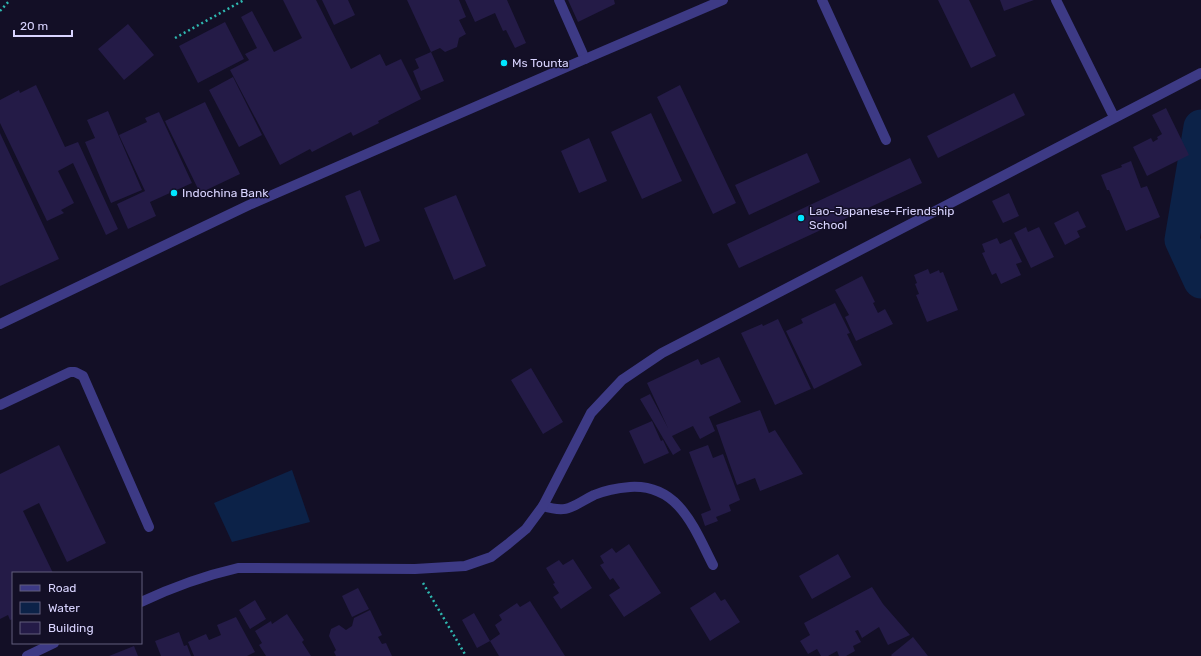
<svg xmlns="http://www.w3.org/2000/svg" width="1201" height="656" font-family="Rubik,sans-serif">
  <rect width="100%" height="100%" fill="#130f26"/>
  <!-- water -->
  <path fill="#0c2248" d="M292 470 310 522 232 542 214 503Z"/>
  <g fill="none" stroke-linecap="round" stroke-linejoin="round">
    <!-- canal -->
    <path stroke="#0c2248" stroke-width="20" d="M1201 127V126"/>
    <!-- river -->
    <path stroke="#0c2248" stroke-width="35" d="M1201 127 1182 240 1201 281"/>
  </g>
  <!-- building -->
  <path fill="#241b47" d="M283 0H316L351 69 380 54 386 66 401 59 421 99 378 121 379 123 353 136 351 132 312 152 310 149 280 165 230 70 249 60 245 54 257 48 241 17 252 11 274 52 302 38Z
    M322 0H348L355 15 334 25Z
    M407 0H459L466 17 459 20 466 34 459 38 457 47 445 52 440 48 431 52 444 81 421 91 413 71 419 68 415 59 431 52Z
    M465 0H507L526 43 515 48 506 30 503 31 495 13 475 22Z
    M568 0H614L615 4 578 22Z
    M938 0H969L996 56 971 68Z
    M1000 0H1034L1004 11Z
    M225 22 244 59 198 83 179 46Z
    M128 24 154 55 124 80 98 49Z
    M233 77 262 135 239 147 209 90Z
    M36 85 65 147 78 142 118 229 106 235 73 163 58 171 74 203 61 210 64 213 47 221 0 123V100L19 90 20 93Z
    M680 85 736 203 713 214 657 97Z
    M1014 93 1025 115 938 158 927 136Z
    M205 102 240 174 200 193 165 121Z
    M1166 108 1189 155 1147 176 1133 147 1151 138 1153 142 1158 139 1157 137 1162 134 1152 115Z
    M108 111 142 190 111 203 85 142 95 138 87 120Z
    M159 112 192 183 150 202 156 216 128 229 117 204 145 191 119 135 147 122 145 118Z
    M651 113 682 181 642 199 611 132Z
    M0 133 59 259 0 286Z
    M589 138 607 181 579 193 561 151Z
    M807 153 820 182 749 215 735 185Z
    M910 158 922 183 739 268 727 244Z
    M1131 161 1141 188 1147 186 1160 217 1126 231 1109 190H1107L1101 175 1122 167 1121 165Z
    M360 190 380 241 365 247 345 196Z
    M1009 193 1019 216 1003 223 992 201Z
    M456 195 486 266 454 280 424 208Z
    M1078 211 1086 227 1077 231 1080 237 1065 245 1054 223Z
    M1026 227 1028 232 1039 227 1054 257 1031 268 1014 233Z
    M997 238 1000 244 1011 239 1022 262 1016 264 1021 275 1001 284 996 273 992 275 982 253 985 252 982 244Z
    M928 269 930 274 939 270 940 273 943 272 958 310 927 322 916 295 919 294 915 284 917 283 914 275Z
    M862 276 875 302 873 303 878 313 885 309 893 324 856 341 845 317 849 315 835 290Z
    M835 303 850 333 847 334 862 365 814 389 786 331 803 323 801 319Z
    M778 319 811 389 775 405 741 333 762 324 763 326Z
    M719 357 741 402 709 417 715 431 700 439 693 426 672 436 681 450 673 455 640 399 650 394 668 428 647 383 698 359 701 365Z
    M531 368 563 422 543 434 511 380Z
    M760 410 769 433 775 430 803 474 760 491 755 478 737 485 716 425Z
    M652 421 661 441 663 440 669 453 644 464 629 431Z
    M59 445 106 543 67 562 39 503 23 511 53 573H13V619L10 620 8 615 0 619V474Z
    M708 445 713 458 723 454 740 500 729 505 731 511 716 517 718 521 705 526 701 514 711 510 689 452Z
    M629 544 661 593 624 617 609 595 620 588 613 578 610 580 600 565 604 563 600 556 612 548 616 553Z
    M838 554 851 577 812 599 799 576Z
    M573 559 592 588 561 609 553 597 559 593 553 584 555 583 546 568 559 560 563 565Z
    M872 587 883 604 910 635 888 645 879 627 862 638 858 630 855 631 861 642 853 646 855 651 846 656H839L837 651 828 656H821L817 649 808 654 800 641 810 635 804 623Z
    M358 588 369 609 352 617 342 596Z
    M715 592 721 601 725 599 740 622 710 641 690 608Z
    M255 600 266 619 250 629 239 610Z
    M530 601 565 656H499L490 641 477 648 462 620 474 613 490 641 500 634 495 625 502 620 499 615 517 603 520 607Z
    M370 610 382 635 378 637 382 644 386 643 392 656H336L334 652 336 650 329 636 331 629 339 625 346 630 352 626 354 618Z
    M287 614 304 640 302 642 311 656H266L259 645 262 643 255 631 271 621 272 624Z
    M236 617 255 652 247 656H194L188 642 206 634 209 640 221 635 217 625Z
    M179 632 184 646 187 645 191 656H161L155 641Z
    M913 637 928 656H892L891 655Z
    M134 646 138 656H109Z"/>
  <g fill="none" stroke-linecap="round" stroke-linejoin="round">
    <!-- path -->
    <path stroke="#2fb8b0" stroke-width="2.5" stroke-dasharray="2 3" stroke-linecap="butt" d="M0 11 10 0
      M175 38 244 0
      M423 583 466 656"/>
    <!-- service -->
    <path stroke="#3d3a85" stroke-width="10" d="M822 0 886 140
      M0 405 70 372H75L83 376 149 527
      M543 506C569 514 572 506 594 495 606 490 618 488 630 487 679 484 694 528 713 565"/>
    <!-- minor -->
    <path stroke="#3d3a85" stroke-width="10" d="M559 0 585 59
      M1056 0 1114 117
      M141 602C173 587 203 576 238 568L415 569 465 566 491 557 508 544 526 529 543 506 591 413 622 380 662 353 1201 73
      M27 656 54 643"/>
    <!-- tertiary -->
    <path stroke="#3d3a85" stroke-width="10" d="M0 324 249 205 585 59 723 0"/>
  </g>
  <!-- markers -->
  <g fill="#00e5ff" stroke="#130f26" stroke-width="1.5">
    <circle cx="504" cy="63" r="4"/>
    <circle cx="174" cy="193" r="4"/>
    <circle cx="801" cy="218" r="4"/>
  </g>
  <g text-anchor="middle" stroke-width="3" stroke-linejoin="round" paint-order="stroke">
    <!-- poi labels -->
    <g font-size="12" fill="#d9d4ff" stroke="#130f26" text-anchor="start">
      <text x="512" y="67">Ms Tounta</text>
      <text x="182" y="197">Indochina Bank</text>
      <text x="809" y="215">Lao-Japanese-Friendship<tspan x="809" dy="14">School</tspan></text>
    </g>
  </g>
  <!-- legend -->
  <rect x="12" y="572" width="130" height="72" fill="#130f26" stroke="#625e7d"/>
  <rect x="20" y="585" width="20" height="6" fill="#3d3a85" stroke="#625e7d"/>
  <text x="48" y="592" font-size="12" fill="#d9d4ff">Road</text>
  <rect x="20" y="602" width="20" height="12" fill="#0c2248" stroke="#625e7d"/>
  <text x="48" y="612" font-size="12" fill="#d9d4ff">Water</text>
  <rect x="20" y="622" width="20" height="12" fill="#241b47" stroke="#625e7d"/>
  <text x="48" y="632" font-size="12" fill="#d9d4ff">Building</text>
  <!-- scale -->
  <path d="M14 30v6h58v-6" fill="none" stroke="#d9d4ff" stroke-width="2"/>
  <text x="20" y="30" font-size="12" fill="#d9d4ff" stroke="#130f26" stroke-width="3" paint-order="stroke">20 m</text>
</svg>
